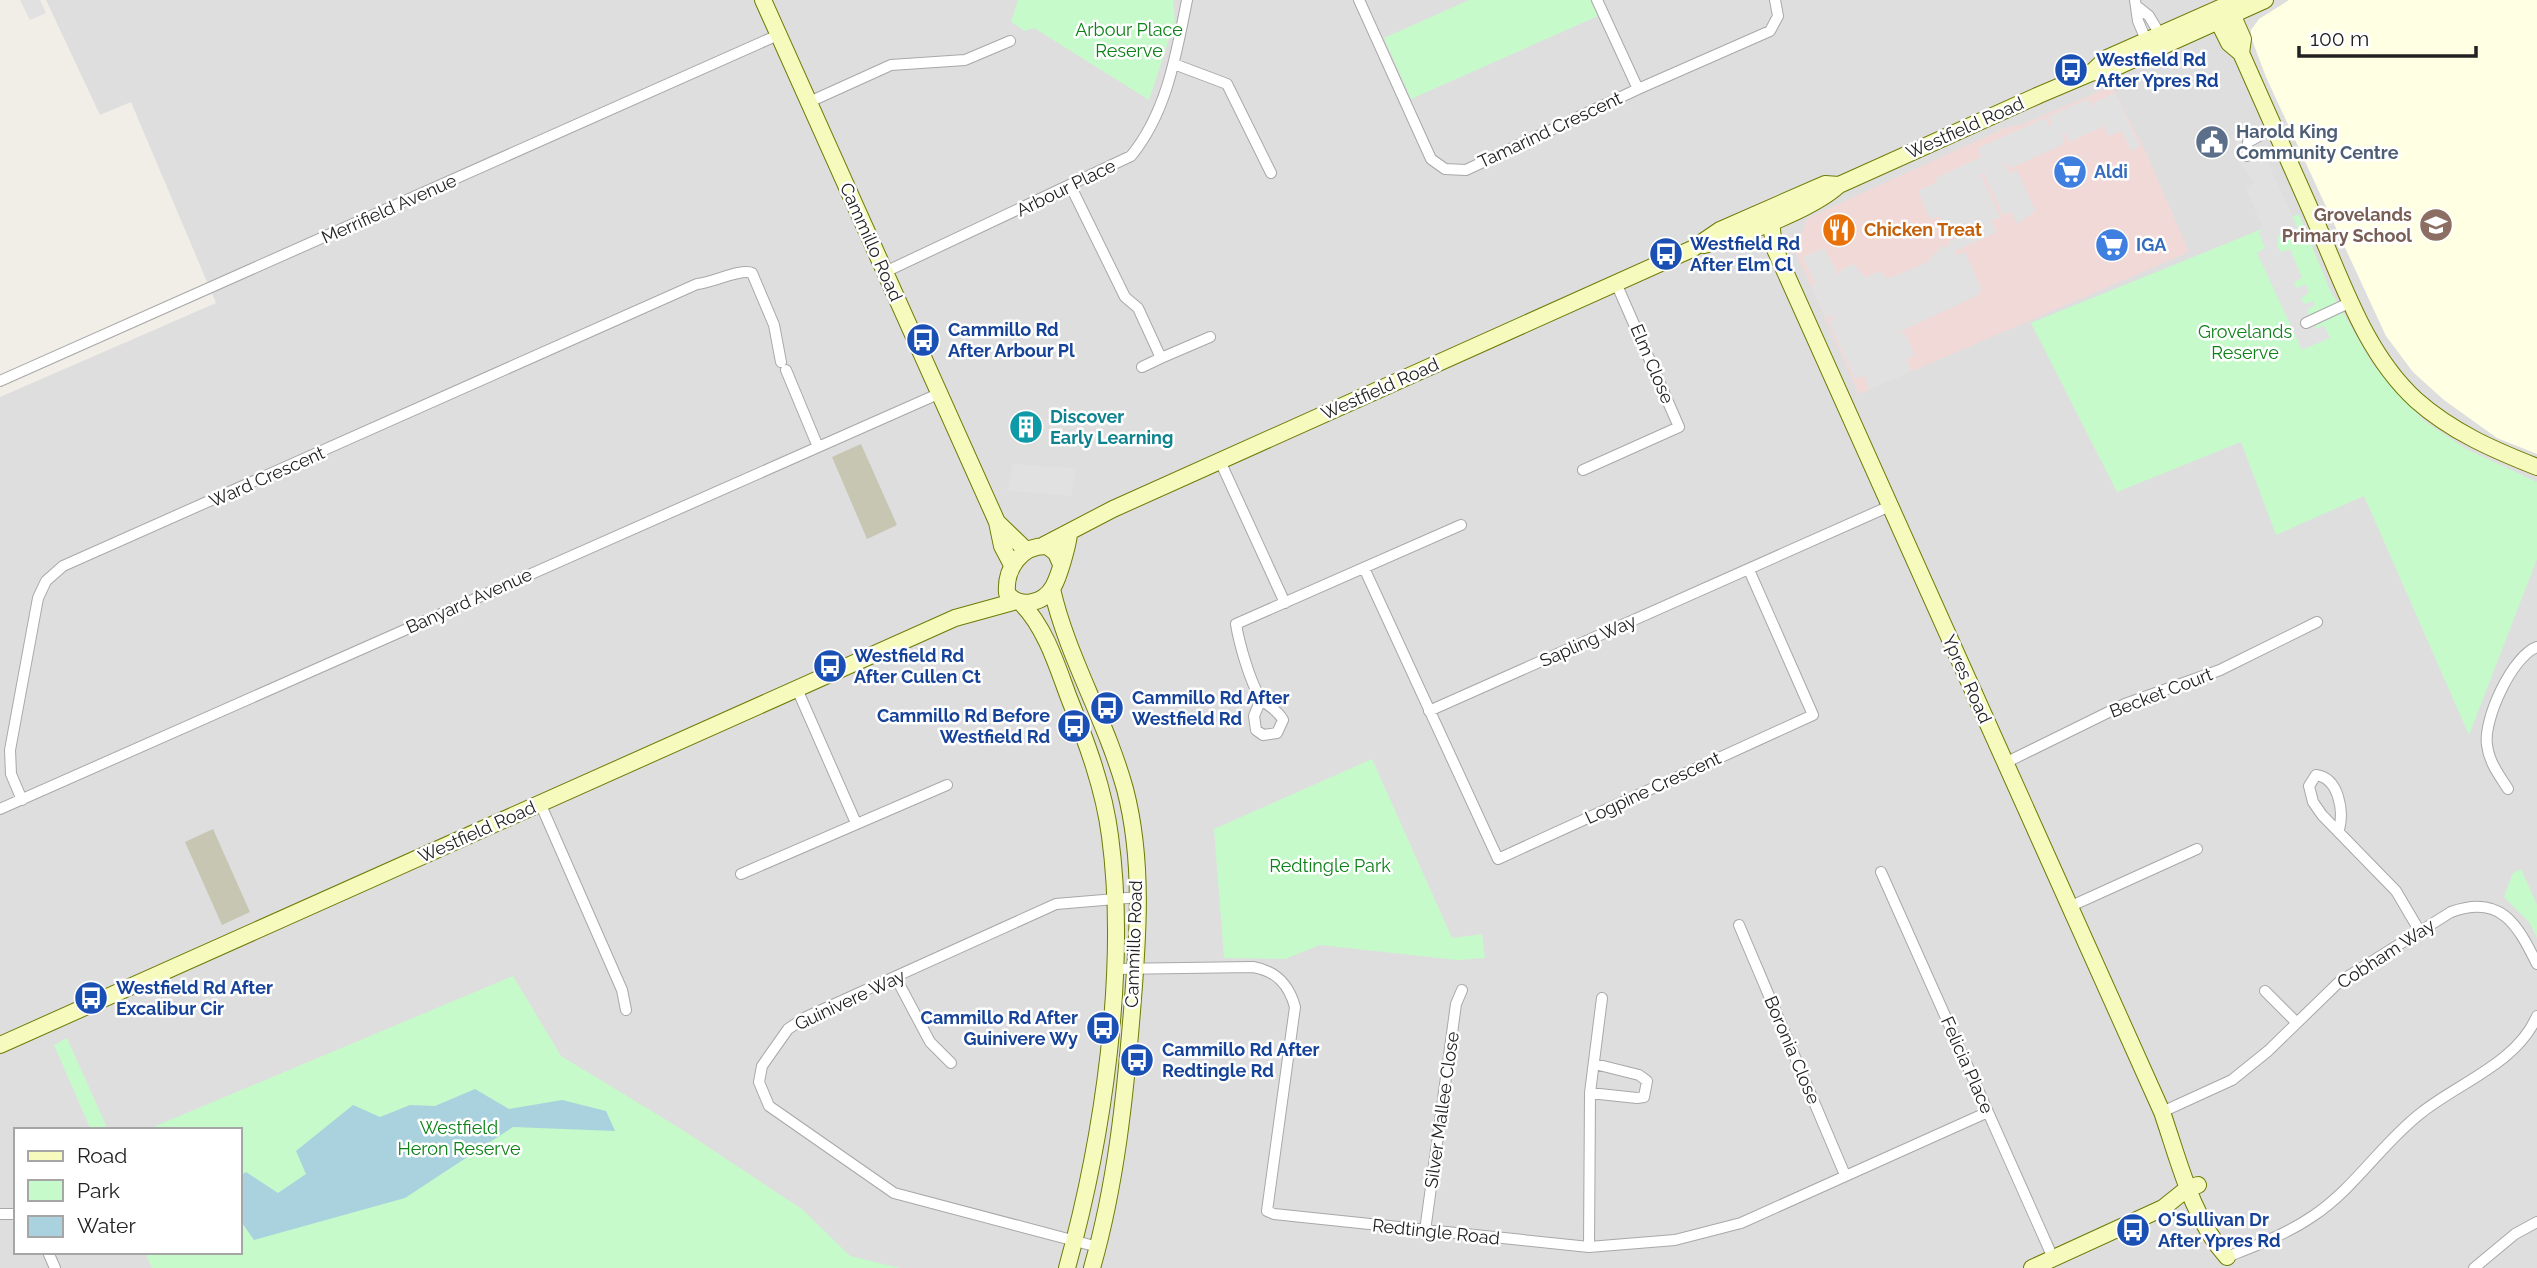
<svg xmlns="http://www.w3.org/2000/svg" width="2537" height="1268" font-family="Raleway,sans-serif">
  <rect width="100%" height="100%" fill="#f1eee8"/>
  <!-- residential -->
  <path fill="#dfdede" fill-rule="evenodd" d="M46 0H2537V1268H0V397L216 303 131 102 100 115ZM16 1130H240V1252H16Z"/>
  <!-- commercial -->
  <path fill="#f1d9d8" d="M2112 86 2147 155 2189 252 1859 394 1795 251 1808 218 2007 127 2021 125Z"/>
  <!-- education -->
  <path fill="#ffffe3" d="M2289 0H2537V454L2497 438 2444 400 2413 372 2386 336 2266 77 2251 37V30L2259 19Z"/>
  <!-- construction -->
  <path fill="#c6c6b3" d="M861 444 897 525 867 539 832 457Z
    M213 829 250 912 222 925 185 842Z"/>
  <!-- park -->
  <path fill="#c6facb" d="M1018 0H1173L1175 21 1149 100 1034 28 1025 31 1011 22Z
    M1469 0H1591L1598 16 1411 99 1384 38Z
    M2299 214 2330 290 2373 365 2423 420 2466 449 2537 482V559L2469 735 2364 496 2276 535 2241 442 2117 492 2031 323Z
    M1372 759 1452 938 1482 934 1485 958 1457 960 1320 945 1285 959 1224 958 1214 829Z
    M2521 869 2537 905V938L2529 922 2504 897 2513 873Z
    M513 976 561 1056 681 1129 803 1210 850 1256 900 1268H152L145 1252H240V1130H146Z
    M67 1038 108 1130H91L54 1045Z"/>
  <!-- parking -->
  <path fill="#e1e1e1" d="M20 0H40L46 13 30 20Z
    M2115 93 2140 147 2131 151 2122 131 2108 136 2100 118 2102 127 2069 142 2065 134H2062L2064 144 2011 168 2003 161 2009 173 2017 170 2036 211 2016 224 2012 212 2003 215 1984 174 1993 169 1972 178 1981 175 2000 217 1991 221 1997 232 1955 251 1957 256 1965 252 1982 290 1977 296 1894 334 1904 332 1915 355 1906 360 1912 371 1869 390 1865 376 1855 379 1829 322 1837 315 1826 318 1811 286 1823 278 1814 282 1803 257 1824 248 1839 275 1842 269 1854 264 1865 278 1879 271 1887 279 1926 263 1942 246 1947 247 1950 241 1977 229 1949 239 1939 216 1930 219 1918 191 1937 182 1936 178 1981 157 1978 148 2045 118 2049 126 2052 124 2049 116 2088 99 2092 107 2095 102Z
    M2260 128 2265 138 2253 144 2252 149 2254 153 2262 150 2298 228 2278 236 2277 246 2281 252 2290 249 2302 277 2294 283 2297 288 2306 284 2309 293 2301 298 2304 304 2313 301 2315 305 2307 310 2309 315 2339 303 2343 312 2315 326 2317 329 2324 325 2330 338 2302 350 2257 253 2265 248 2259 233 2263 228 2246 188 2254 182 2239 162 2242 160 2235 146 2238 138Z
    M1013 464 1076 468 1071 496 1007 491Z"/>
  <!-- water -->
  <path fill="#a9d2de" d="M475 1089 509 1109 562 1100 606 1111 615 1131 513 1127 405 1198 254 1240 240 1220V1176L246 1172 278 1193 306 1174 296 1151 353 1105 380 1117 410 1105 435 1106Z"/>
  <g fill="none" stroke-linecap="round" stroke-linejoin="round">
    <!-- street casing -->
    <g stroke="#a8a8a8" stroke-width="12">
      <path id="street" d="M1359 0 1431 159 1445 169 1466 170 1638 89
        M1597 0 1638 89 1770 31 1778 16 1775 0
        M2135 0 2138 21 2149 47
        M2139 8 2149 16 2162 38
        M1174 64 1227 84 1271 173
        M807 103 891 65 965 60 1010 41
        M2247 156 2248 142 2274 128
        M1071 187 1125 297 1138 308 1161 358 1210 337
        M885 272 1131 156C1167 112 1176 55 1187 0
        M2306 323 2351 302
        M1142 367 1161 358
        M786 370 818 447
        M0 381 778 35
        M1220 461 1285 603
        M1583 470 1679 427 1616 283
        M1364 568 1498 859 1813 715 1749 570
        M797 689 856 823
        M1261 699 1254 716 1256 730 1263 735 1277 733 1283 720C1277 708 1267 707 1260 697 1250 682 1239 643 1236 624L1461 525
        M1429 711 1890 506
        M2005 763 2125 704 2220 670 2317 622
        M2508 789C2499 775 2489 762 2487 745 2483 720 2512 656 2537 647
        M22 800 11 774 10 750 38 598 46 581 63 566 697 284C712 283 741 268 752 273L774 325 781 362
        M540 803 622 990 626 1010
        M0 809 938 394
        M2339 830C2344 811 2339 778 2316 775L2309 786 2313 802 2322 815 2396 891 2419 930
        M1881 872 2053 1258
        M741 874 947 785
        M2069 907 2197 849
        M1739 925 1845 1175
        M1114 969 1253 967C1277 971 1289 985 1295 1007L1267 1211 1274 1214 1589 1247 1675 1240 1741 1223 1988 1112
        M896 978 930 1042 951 1063
        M2265 991 2297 1023
        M1590 1093 1637 1098 1644 1097 1647 1081 1639 1075 1595 1064
        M2162 1112 2232 1080 2268 1051 2339 982 2451 912C2501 894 2517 924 2537 964
        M0 1214H16
        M1425 1231 1456 1004 1462 990
        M1098 1247 894 1193 769 1106 759 1082 762 1066 788 1029 806 1017 1056 904 1139 897
        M1589 1247 1590 1093 1602 998
        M48 1252 55 1268
        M2227 1257C2257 1245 2287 1234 2313 1216 2355 1188 2382 1143 2421 1113 2460 1082 2517 1063 2537 1016
        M2474 1268 2515 1234 2537 1222"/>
    </g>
    <!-- secondary casing -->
    <g stroke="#6d7b05" stroke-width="18">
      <path id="secondary" d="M763 0 997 522 1002 546 1012 565
        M2229 7 2243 39 2241 53
        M2213 11 2229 43 2241 53C2267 112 2293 171 2319 229 2345 289 2367 355 2416 400 2452 432 2494 450 2537 467
        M2091 73 2107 58 2238 0
        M1766 210 1771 221 1774 247 2162 1112C2179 1161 2192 1218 2227 1257
        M1704 245C1741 236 1812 210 1839 185L2039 95 2091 73 2112 69 2265 0
        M997 522 1027 551
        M1044 545 1113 509 1692 249 1720 230 1825 184 1839 185
        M1060 562 1056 553 1047 546C1021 545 1005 569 1007 593 1019 609 1043 604 1053 587 1059 577 1068 545 1069 534
        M1052 589C1067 656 1106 720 1125 789 1144 861 1138 938 1132 1011 1125 1097 1116 1184 1092 1268
        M1022 604C1046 629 1057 666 1069 698 1087 743 1104 789 1110 836 1128 970 1103 1138 1067 1268
        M0 1045 955 618 1013 602
        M2032 1268 2163 1208 2188 1188 2198 1185"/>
    </g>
    <!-- street -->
    <use href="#street" stroke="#fff" stroke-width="10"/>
    <!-- secondary -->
    <use href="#secondary" stroke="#f6fabd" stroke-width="16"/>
  </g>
  <!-- icons -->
  <defs>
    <g id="bus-disc" transform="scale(1.75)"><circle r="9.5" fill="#1a4fb4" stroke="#fff"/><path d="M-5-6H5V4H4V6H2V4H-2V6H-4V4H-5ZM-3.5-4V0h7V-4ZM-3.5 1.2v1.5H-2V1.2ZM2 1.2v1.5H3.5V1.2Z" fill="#fff"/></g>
    <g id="civic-disc" transform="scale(1.75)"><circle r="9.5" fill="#5c6f8a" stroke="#fff"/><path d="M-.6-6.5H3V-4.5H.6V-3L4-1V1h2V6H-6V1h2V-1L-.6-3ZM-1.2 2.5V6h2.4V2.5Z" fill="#fff"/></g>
    <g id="supermarket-disc" transform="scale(1.75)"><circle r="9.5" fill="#3f7fe0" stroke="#fff"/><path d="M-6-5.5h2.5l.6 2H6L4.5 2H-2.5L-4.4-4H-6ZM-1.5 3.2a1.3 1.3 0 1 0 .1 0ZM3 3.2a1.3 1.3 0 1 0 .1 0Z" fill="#fff"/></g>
    <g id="school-disc" transform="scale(1.75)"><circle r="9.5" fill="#8d6e63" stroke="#fff"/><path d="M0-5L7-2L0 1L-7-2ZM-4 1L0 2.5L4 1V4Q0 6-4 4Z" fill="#fff"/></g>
    <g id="restaurant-disc" transform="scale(1.75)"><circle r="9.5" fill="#e8710a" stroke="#fff"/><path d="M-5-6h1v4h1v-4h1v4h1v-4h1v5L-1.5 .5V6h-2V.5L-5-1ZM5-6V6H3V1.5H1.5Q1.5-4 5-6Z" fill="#fff"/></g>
    <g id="building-disc" transform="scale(1.75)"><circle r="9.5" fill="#0f9aa8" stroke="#fff"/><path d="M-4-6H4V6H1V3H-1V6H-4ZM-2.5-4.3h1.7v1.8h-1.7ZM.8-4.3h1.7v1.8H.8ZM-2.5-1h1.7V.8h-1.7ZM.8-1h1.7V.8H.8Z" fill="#fff"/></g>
  </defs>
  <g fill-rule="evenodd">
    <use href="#bus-disc" x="2071" y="70"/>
    <use href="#civic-disc" x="2212" y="142"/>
    <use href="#supermarket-disc" x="2070" y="172"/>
    <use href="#school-disc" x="2436" y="225"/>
    <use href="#restaurant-disc" x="1839" y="230"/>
    <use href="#supermarket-disc" x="2112" y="245"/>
    <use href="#bus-disc" x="1666" y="254"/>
    <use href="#bus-disc" x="923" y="340"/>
    <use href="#building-disc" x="1026" y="427"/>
    <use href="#bus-disc" x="830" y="666"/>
    <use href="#bus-disc" x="1107" y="708"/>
    <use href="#bus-disc" x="1074" y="726"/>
    <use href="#bus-disc" x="91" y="998"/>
    <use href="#bus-disc" x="1103" y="1028"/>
    <use href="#bus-disc" x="1137" y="1060"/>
    <use href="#bus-disc" x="2133" y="1230"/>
  </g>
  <g text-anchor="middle" stroke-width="5" stroke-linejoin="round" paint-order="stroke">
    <!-- park labels -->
    <g font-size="18" fill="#0c8217" stroke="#fff">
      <text x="1129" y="36">Arbour Place<tspan x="1129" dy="21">Reserve</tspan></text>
      <text x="2245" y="338">Grovelands<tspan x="2245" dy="21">Reserve</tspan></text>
      <text x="1330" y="872">Redtingle Park</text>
      <text x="459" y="1134">Westfield<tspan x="459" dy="21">Heron Reserve</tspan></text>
    </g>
    <!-- transit labels -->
    <g font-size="18" font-weight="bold" fill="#164399" stroke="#fff" text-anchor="start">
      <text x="2096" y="66">Westfield Rd<tspan x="2096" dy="21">After Ypres Rd</tspan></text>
      <text x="1690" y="250">Westfield Rd<tspan x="1690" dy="21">After Elm Cl</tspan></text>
      <text x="948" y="336">Cammillo Rd<tspan x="948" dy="21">After Arbour Pl</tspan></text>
      <text x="854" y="662">Westfield Rd<tspan x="854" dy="21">After Cullen Ct</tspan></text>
      <text x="1132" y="704">Cammillo Rd After<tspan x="1132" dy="21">Westfield Rd</tspan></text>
      <text x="1050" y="722" text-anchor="end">Cammillo Rd Before<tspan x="1050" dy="21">Westfield Rd</tspan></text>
      <text x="116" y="994">Westfield Rd After<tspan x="116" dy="21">Excalibur Cir</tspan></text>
      <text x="1078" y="1024" text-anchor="end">Cammillo Rd After<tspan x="1078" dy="21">Guinivere Wy</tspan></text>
      <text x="1162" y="1056">Cammillo Rd After<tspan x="1162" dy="21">Redtingle Rd</tspan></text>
      <text x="2158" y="1226">O'Sullivan Dr<tspan x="2158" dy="21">After Ypres Rd</tspan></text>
    </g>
    <!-- street labels -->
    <g font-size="18" fill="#212121" stroke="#fff">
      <text transform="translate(1965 128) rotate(-24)" y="6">Westfield Road</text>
      <text transform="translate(1550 130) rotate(-25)" y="6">Tamarind Crescent</text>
      <text transform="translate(1066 188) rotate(-26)" y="6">Arbour Place</text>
      <text transform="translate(389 209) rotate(-24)" y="6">Merrifield Avenue</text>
      <text transform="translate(871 242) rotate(66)" y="6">Cammillo Road</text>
      <text transform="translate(1652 364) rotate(67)" y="6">Elm Close</text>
      <text transform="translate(1380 389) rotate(-24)" y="6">Westfield Road</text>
      <text transform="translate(267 477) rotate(-24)" y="6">Ward Crescent</text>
      <text transform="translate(469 601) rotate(-24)" y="6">Banyard Avenue</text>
      <text transform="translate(1588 641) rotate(-24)" y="6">Sapling Way</text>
      <text transform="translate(1967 679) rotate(66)" y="6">Ypres Road</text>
      <text transform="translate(2161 693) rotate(-21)" y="6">Becket Court</text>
      <text transform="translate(1653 788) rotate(-25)" y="6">Logpine Crescent</text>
      <text transform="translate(477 832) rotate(-24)" y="6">Westfield Road</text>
      <text transform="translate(1134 944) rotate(-88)" y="6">Cammillo Road</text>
      <text transform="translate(2386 954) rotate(-33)" y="6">Cobham Way</text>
      <text transform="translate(850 1000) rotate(-25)" y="6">Guinivere Way</text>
      <text transform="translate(1792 1050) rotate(67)" y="6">Boronia Close</text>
      <text transform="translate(1967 1065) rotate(66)" y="6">Felicia Place</text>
      <text transform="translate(1442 1110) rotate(-82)" y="6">Silver Mallee Close</text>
      <text transform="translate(1436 1232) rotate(6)" y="6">Redtingle Road</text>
    </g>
    <!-- service labels -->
    <g font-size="18" font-weight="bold" fill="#4e5e75" stroke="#fff" text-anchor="start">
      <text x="2236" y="138">Harold King<tspan x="2236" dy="21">Community Centre</tspan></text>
    </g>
    <!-- shop labels -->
    <g font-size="18" font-weight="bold" fill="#366cbe" stroke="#fff" text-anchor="start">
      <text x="2094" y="178">Aldi</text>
      <text x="2136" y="251">IGA</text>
    </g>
    <!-- education labels -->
    <g font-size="18" font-weight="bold" fill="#785e54" stroke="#fff" text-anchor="end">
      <text x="2412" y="221">Grovelands<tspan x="2412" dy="21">Primary School</tspan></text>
    </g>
    <!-- food labels -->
    <g font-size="18" font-weight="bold" fill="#c56008" stroke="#fff" text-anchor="start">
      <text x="1864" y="236">Chicken Treat</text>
    </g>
    <!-- culture labels -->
    <g font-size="18" font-weight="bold" fill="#0d838f" stroke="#fff" text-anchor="start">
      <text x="1050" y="423">Discover<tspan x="1050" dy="21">Early Learning</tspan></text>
    </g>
  </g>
  <!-- legend -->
  <rect x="14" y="1128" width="228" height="126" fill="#ffffff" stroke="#a6a6a6" stroke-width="2"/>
  <rect x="28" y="1151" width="35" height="10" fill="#f6fabd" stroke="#a6a6a6" stroke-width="2"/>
  <text x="77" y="1163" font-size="21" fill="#212121">Road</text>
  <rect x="28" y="1180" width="35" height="21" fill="#c6facb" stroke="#a6a6a6" stroke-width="2"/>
  <text x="77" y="1198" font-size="21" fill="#212121">Park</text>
  <rect x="28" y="1216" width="35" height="21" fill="#a9d2de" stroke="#a6a6a6" stroke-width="2"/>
  <text x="77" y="1233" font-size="21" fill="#212121">Water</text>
  <!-- scale -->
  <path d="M2299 46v10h177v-10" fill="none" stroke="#212121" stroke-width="3.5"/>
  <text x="2310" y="46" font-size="21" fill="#212121" stroke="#ffffff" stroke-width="5" paint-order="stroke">100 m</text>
</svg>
